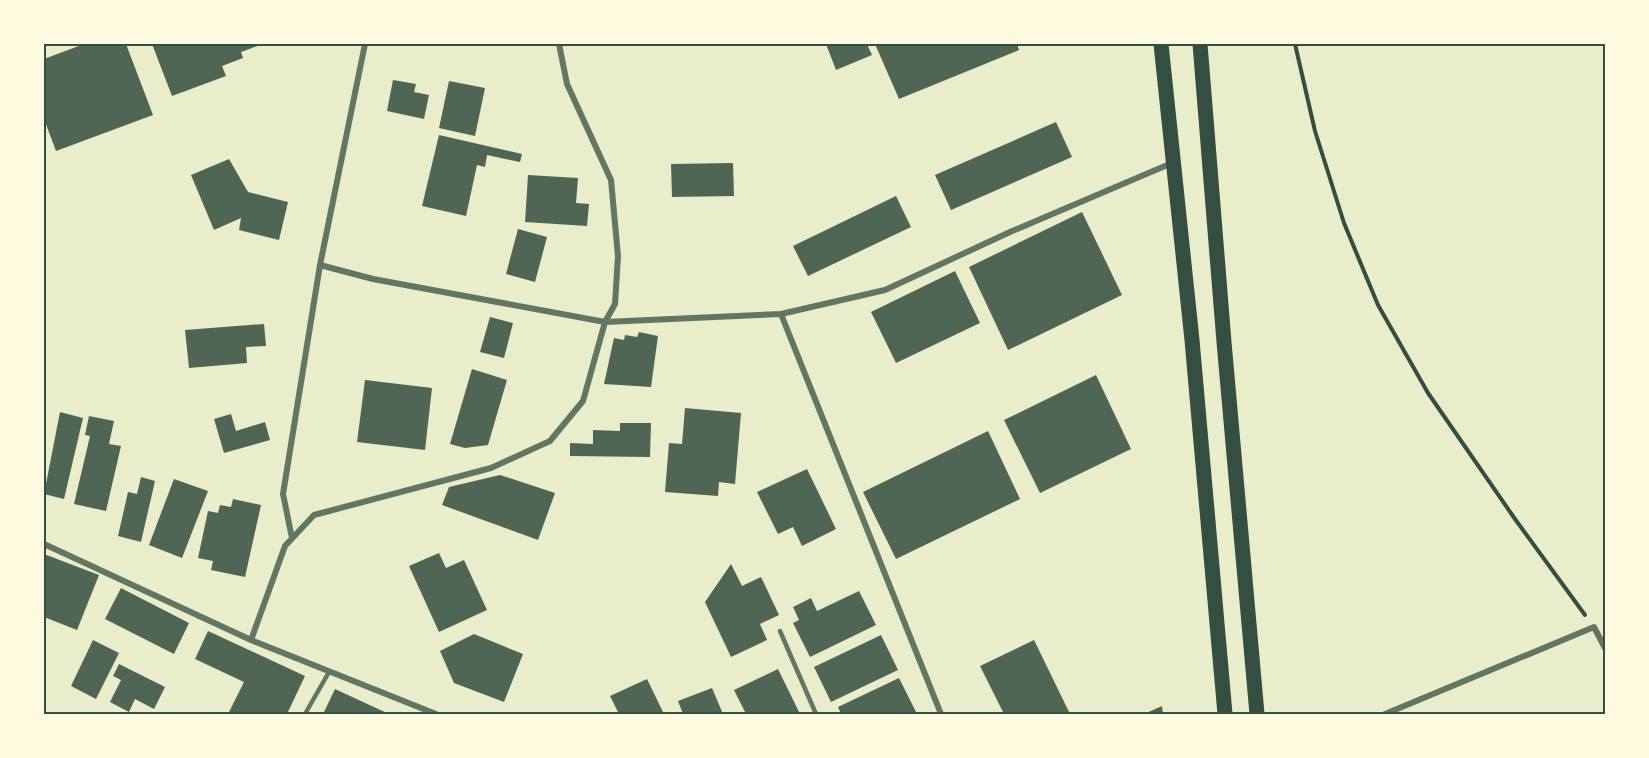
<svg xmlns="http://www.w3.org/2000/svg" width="1649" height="758" font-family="'Open Sans',sans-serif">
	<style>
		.building { fill: #4f6655 }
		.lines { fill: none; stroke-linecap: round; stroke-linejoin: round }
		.path { stroke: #344e41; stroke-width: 4 }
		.service { stroke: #617663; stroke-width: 4.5 }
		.minor { stroke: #617663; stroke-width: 6 }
		.primary { stroke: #344e41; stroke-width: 15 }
		.neatline { fill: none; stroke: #344e41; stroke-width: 2 }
	</style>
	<rect width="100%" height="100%" fill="#e9edc9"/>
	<!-- building -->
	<path class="building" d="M84 44H126L153 115 56 151 44 119V59Z
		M152 44H263L241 52 243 58 222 66 226 76 172 96Z
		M826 44H867L872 55 836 70Z
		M875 44H1017L1019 50 899 99Z
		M393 80 416 84 414 92 429 95 424 119 387 111Z
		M449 81 485 88 475 136 439 128Z
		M1056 122 1072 157 951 210 935 175Z
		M439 135 522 154 520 162 487 155 485 167 477 165 466 216 422 206Z
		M229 159 248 192 288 202 279 240 239 230 241 218 214 230 191 175Z
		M733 163 734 196 672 197 671 164Z
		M528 175 578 178 576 203 589 204 587 226 525 222Z
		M896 196 911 227 808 276 793 246Z
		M1082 212 1122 295 1008 350 969 267Z
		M518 229 547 237 535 282 506 274Z
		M955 271 980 323 896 363 871 312Z
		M490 317 513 323 504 358 480 352Z
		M264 324 266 346 246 347 247 363 189 368 185 330Z
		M639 332 658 336 651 387 604 384 614 338 624 340 625 335 637 337Z
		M472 369 507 380 488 445 465 448 450 444Z
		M1096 375 1131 449 1040 493 1004 420Z
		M365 380 432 388 425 450 357 442Z
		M685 408 741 413 735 484 719 482 718 496 665 492 669 443 682 444Z
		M60 412 83 418 64 499 44 494Z
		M231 414 236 431 265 422 270 440 224 453 214 419Z
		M89 416 114 421 109 444 121 446 106 511 74 504 90 436 85 435Z
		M620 423H651L650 457 570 456V443L593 444V430L620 431Z
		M988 431 1020 499 896 559 863 492Z
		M807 469 836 529 802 546 793 527 778 534 757 492Z
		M500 475 555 493 538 540 442 505 449 487Z
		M141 477 155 481 141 542 118 536 128 492 137 494Z
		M174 479 208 491 182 558 149 545Z
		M233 499 261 505 245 577 211 570 213 561 198 558 208 511 218 513 220 505 231 507Z
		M439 553 446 568 464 560 487 610 439 632 409 566Z
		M44 554 99 575 77 630 44 617Z
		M731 564 742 586 761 577 779 615 760 624 767 640 731 657 705 602Z
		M121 588 189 623 174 654 105 619Z
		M859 591 876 625 810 657 793 623 799 620 793 607 811 598 817 611Z
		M208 631 305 676 287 714H228L244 682 195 659Z
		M474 634 523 654 504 702 454 683 440 651Z
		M881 635 898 670 831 702 814 667Z
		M93 640 119 653 96 699 71 686Z
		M1034 640 1070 714H1004L980 666Z
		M119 664 165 687 154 709 135 699 129 712 110 702 121 680 113 676Z
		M778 669 800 714H746L734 690Z
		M899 678 917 714H841L838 707Z
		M647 679 664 714H619L610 696Z
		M712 688 723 714H683L678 701Z
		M335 689 389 714H330L324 712Z
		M1162 706 1163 714H1144Z"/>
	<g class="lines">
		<!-- path -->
		<path class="path" d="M1295 44 1315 131 1344 223 1378 305 1428 393 1515 519 1585 615"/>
		<!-- service -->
		<path class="service" d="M780 631 816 714
			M305 714 329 672"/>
		<!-- minor -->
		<path class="minor" d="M320 265 365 44
			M781 314 941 714
			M292 538 283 494 320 265 373 279 605 322 781 314 885 290 1010 232 1172 163
			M44 544 251 640 436 714
			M251 640 285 546 314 515 491 468 550 441 583 401 605 322 615 304 618 256 611 180 567 84 559 44
			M1385 714 1594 627 1606 650"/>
		<!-- primary -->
		<path class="primary" d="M1161 44 1192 340 1225 714
			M1200 44 1224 342 1257 714"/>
	</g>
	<!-- border -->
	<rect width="1649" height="758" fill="none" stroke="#fefae0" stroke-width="90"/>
	<rect x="45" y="45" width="1559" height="668" class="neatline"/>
</svg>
